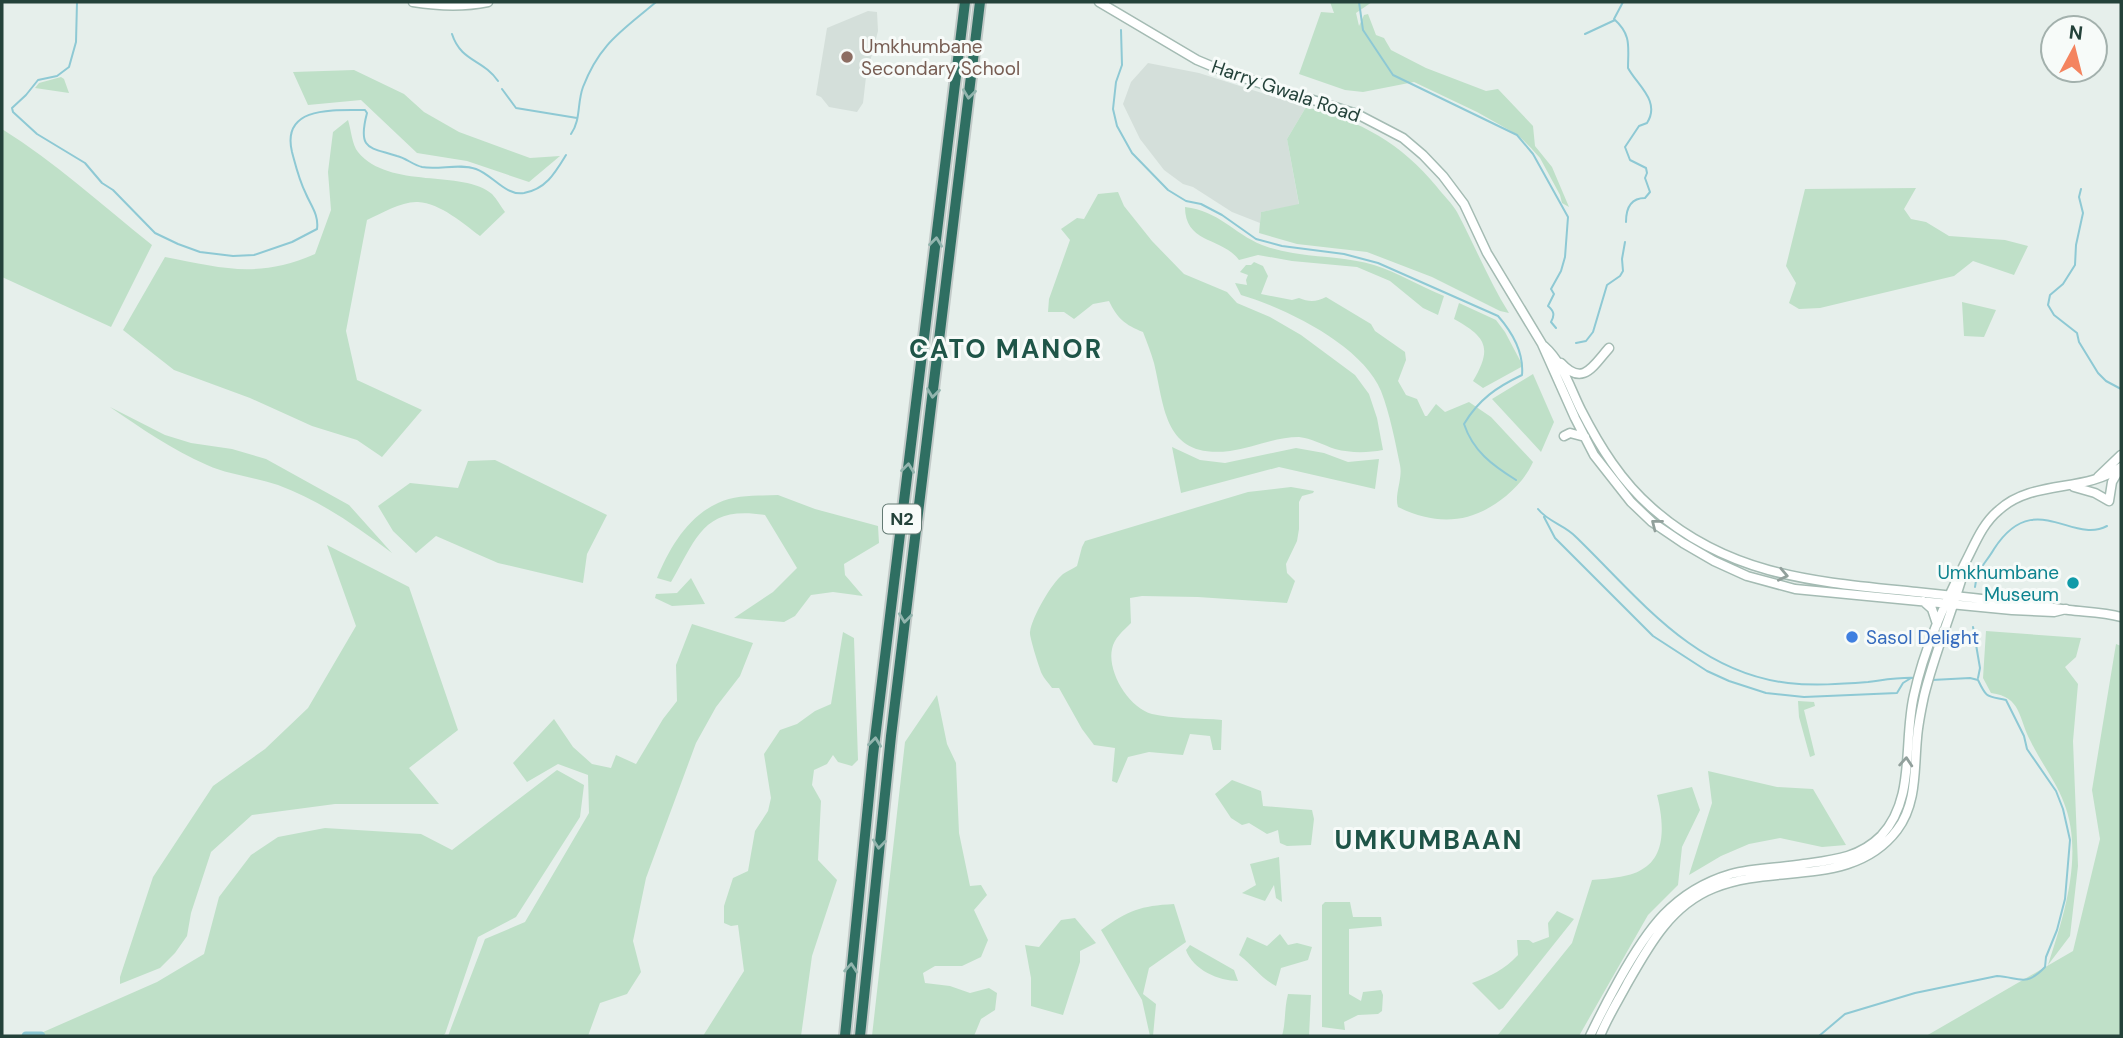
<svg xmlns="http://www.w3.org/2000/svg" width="2123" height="1038" font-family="'DM Sans',sans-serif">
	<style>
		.built { fill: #d4dfda }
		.green { fill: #bfe0c8 }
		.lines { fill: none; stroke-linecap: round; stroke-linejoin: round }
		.stream { stroke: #8ec9d4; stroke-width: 2 }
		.river { stroke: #8ec9d4; stroke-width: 9 }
		.secondary-casing { stroke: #a4bbb3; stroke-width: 11 }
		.highway-casing { stroke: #c2cac8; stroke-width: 14 }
		.secondary { stroke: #fff; stroke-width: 8 }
		.highway { stroke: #2f6f62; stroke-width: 10 }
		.oneway { stroke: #93b5ae }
		.oneway2 { stroke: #92a09c }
		.education-dot { fill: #8d6e63; stroke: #f7fbf9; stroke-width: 2.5 }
		.culture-dot { fill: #0f9aa8; stroke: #f7fbf9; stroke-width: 2.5 }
		.shop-dot { fill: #3f7fe0; stroke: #f7fbf9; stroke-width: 2.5 }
		.labels { text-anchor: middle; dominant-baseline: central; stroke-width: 6; stroke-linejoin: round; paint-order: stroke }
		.shield { fill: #f7fbf9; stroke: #637a73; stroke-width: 2 }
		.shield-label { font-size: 18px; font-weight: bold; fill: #24423a }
		.education-label { font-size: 19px; fill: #785e54; stroke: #f7fbf9; text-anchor: start }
		.street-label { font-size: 19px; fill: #24423a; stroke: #f7fbf9 }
		.culture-label { font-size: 19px; fill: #0d838f; stroke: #f7fbf9; text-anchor: end }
		.shop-label { font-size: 19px; fill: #366cbe; stroke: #f7fbf9; text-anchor: start }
		.district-label { font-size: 26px; font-weight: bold; letter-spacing: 2px; fill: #1f5548; stroke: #f7fbf9 }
	</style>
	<rect width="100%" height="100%" fill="#e6efeb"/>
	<!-- built -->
	<path class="built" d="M868 11 877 12 878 31 866 77 863 103 857 112 829 107 821 97 816 95 827 28Z
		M1148 63 1199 73 1306 107 1287 139 1299 205 1261 212 1260 223 1232 212 1193 187 1183 184 1164 170 1140 139 1123 104 1131 82Z"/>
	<!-- green -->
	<path class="green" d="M1330 2H1372L1356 13 1359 26 1364 15 1368 14 1376 35 1384 38 1391 50 1426 68 1486 91 1498 89 1533 126 1535 146 1552 167 1569 207 1562 203 1560 195 1540 158 1531 148 1518 135 1477 112 1414 82 1363 92 1345 90 1299 74 1321 12 1334 13Z
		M354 70 404 94 424 112 459 132 530 158 560 156 529 182 467 161 417 153 361 100 308 105 293 72Z
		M61 77 64 79 69 93 35 88 39 83Z
		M1306 107C1361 121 1401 143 1437 187 1443 195 1452 203 1457 212 1475 246 1489 281 1509 313L1500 311 1432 277 1367 252 1297 244 1259 233 1261 212 1299 204 1287 139Z
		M348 120C351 129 352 145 358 152 389 190 463 169 492 194 497 199 501 207 505 212L480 236C464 224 440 203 418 202 402 201 382 213 367 220L346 331 357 380 422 410 382 457 357 440 312 426 250 398 174 370 123 330 165 257C222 268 258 279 315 254L331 210 328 172 333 132Z
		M2 129C56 163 102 205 152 245L111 327 2 277Z
		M1916 188 1904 209 1911 219 1926 222 1949 236 2005 240 2028 246 2014 275 1973 261 1954 276 1820 308 1799 309 1789 303 1796 283 1786 266 1805 189Z
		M1118 192 1124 206 1152 241 1184 274 1227 292 1237 303 1270 317 1301 335 1355 375 1369 394 1377 418 1383 450C1367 453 1350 453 1335 449 1323 445 1311 438 1299 437 1275 437 1253 448 1230 451 1164 459 1165 409 1154 363 1151 353 1147 342 1143 332 1125 325 1117 318 1109 301L1093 304 1074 319 1064 312H1048L1049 299 1070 240 1061 229 1077 218 1084 219 1098 194Z
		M1185 207C1219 211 1233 233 1262 245 1298 259 1337 254 1374 265 1397 272 1421 287 1444 296L1438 315 1423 308 1390 281 1357 267 1292 261 1258 255 1239 260C1222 237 1185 244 1185 207Z
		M1254 262 1263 266 1268 276 1261 294 1292 300 1299 298C1309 302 1316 302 1326 297L1371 324 1375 331 1405 352 1406 360 1398 381 1406 395 1417 399 1425 416H1427L1436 404 1445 412 1469 402 1491 417 1533 462C1526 477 1518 485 1506 496 1472 524 1437 526 1398 507 1394 495 1403 479 1400 465 1395 441 1390 414 1381 391 1363 346 1286 308 1241 295L1235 283 1247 285 1246 280 1248 275 1240 272 1246 265H1251Z
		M1962 302 1996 310 1984 337 1964 336Z
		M1459 303 1496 320 1505 332 1523 366 1483 388 1473 381C1493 347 1486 337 1454 319Z
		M1533 374 1554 422 1541 452 1492 399Z
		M110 407 165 435 191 443 232 449 266 459 349 505 392 553C356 526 321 501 278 485 255 477 229 475 207 465 172 450 141 428 110 407Z
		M1172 447 1200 460 1225 463 1296 448 1324 453 1348 462 1379 459 1375 489 1279 467 1181 493Z
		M495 460 607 515 587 554 583 583 498 563 436 536 416 553 393 531 378 506 410 483 458 488 468 461Z
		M1291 487 1314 491 1313 493 1302 496 1299 502V529L1297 541 1286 564 1287 573 1295 581 1287 603 1198 597 1142 596 1130 598 1131 623C1123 631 1114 638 1112 649 1107 672 1129 708 1152 714 1172 719 1201 718 1222 720L1221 750H1213L1210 736 1190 734 1183 755 1149 752 1128 757 1117 783 1112 781 1115 748 1094 745 1082 729 1059 688H1052C1049 683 1044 679 1042 674 1040 670 1029 636 1030 632 1032 617 1051 584 1063 574 1067 571 1073 569 1077 566L1082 547 1085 541 1248 492Z
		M778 495 815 509 878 526 879 543 844 564 845 575 863 596 833 592 811 595 795 616 784 622 734 618 773 592 797 568 765 515C703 505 697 538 671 582L657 578C669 549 687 517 718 503 736 494 759 496 778 495Z
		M327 545 409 587 458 730 409 768 439 804H335L252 815 211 852 191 913 187 936 175 953 160 968 120 984V977L153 877 213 786 265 749 308 708 356 626Z
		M691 578 705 604 672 606 655 598 656 594 677 593Z
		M692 624 753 643 740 676 716 707 696 743 646 878 633 941 641 972 627 994 600 1003 588 1036H448L485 939 525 922 589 813 588 775 558 764 527 782 513 763 554 719 573 747 592 764 611 768 616 755 636 764 663 719 677 701 676 665Z
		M1986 631 2081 638 2076 657 2065 667 2078 684 2073 741 2078 866 2070 936 2048 965C2064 916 2084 854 2064 803 2056 781 2041 763 2031 742 2018 718 2022 697 1991 693L1983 678Z
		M843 632 854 638 858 760 852 766 838 762 833 755 827 764 814 770 812 785 821 801 818 860 837 880 812 956 801 1036H703L744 971 738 925 731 926 724 923V906L733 878 748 871 755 831 768 811 771 798 764 754 780 730 797 724 815 711 831 704Z
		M2116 644 2121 646V1036H1926L2073 951 2100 839 2092 790Z
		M937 695 947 744 956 763 959 833 970 886 981 885 987 895 974 910 988 940 981 957 962 966H935L923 973 925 983 950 986 970 993 989 988 997 993 995 1010 981 1019 974 1036H872L905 742Z
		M1798 701 1814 702 1815 706 1804 710 1815 755 1810 757 1799 717Z
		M557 770 584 785 580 817 516 917 478 937 445 1034 442 1036H49L41 1033 157 982 204 954 219 897 251 855 278 837 325 828 421 834 452 850Z
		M1708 771 1777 787 1813 789 1846 845 1822 847 1780 838 1749 844 1721 856 1689 875 1712 803Z
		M1232 780 1261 791 1263 806 1312 810 1314 819 1311 845 1287 846 1280 843 1278 830 1267 834 1249 823 1242 825 1231 818 1215 794Z
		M1692 787 1700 810 1682 847 1678 885 1648 915 1579 1036H1497L1572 943 1592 880C1605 879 1630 877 1641 870 1668 856 1663 819 1657 795Z
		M1279 857 1282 902 1276 898 1274 885 1265 901 1242 893 1256 885 1250 864Z
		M1325 902H1350L1353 917H1381L1382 926 1349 929V994L1361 1001 1363 992 1381 990 1383 995 1382 1011 1378 1014 1358 1015 1344 1022 1345 1030 1322 1027V905Z
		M1174 904 1186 942 1149 968 1143 994 1156 1004 1153 1036H1150L1142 1000 1101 930C1129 910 1140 906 1174 904Z
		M1557 911 1574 919 1503 1008 1499 1010 1472 983C1491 976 1504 970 1518 955L1517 940H1529L1533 943 1549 937 1548 923Z
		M1075 918 1096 943 1080 951V962L1063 1015 1031 1006V978L1025 945 1039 947 1061 920Z
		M1280 934 1288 945 1297 943 1312 947 1308 960 1281 968 1276 986C1259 977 1255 967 1239 955L1247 937 1267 946Z
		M1190 945 1234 970 1238 981C1219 981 1193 970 1186 950Z
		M1288 994 1311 995 1309 1036H1282C1286 1022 1284 1009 1288 994Z"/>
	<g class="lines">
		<!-- stream -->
		<path class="stream" d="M77 2 76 42 69 67 57 76 38 80 26 95 12 108 13 112 37 134 85 163 102 183 113 190 155 233 178 244 200 252 233 256 254 255 292 242 317 229C319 215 311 206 306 194 299 180 296 167 292 152 281 106 333 110 365 110L367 113C357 151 370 147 397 156 406 158 413 165 422 167 439 170 460 163 476 169 493 175 505 196 524 193 546 189 555 173 566 155
			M1359 2 1363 30 1393 75 1517 135 1533 154 1568 217 1565 257 1561 271 1551 289 1554 294 1548 306C1554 311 1555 315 1551 322L1556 328
			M1623 2 1614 19C1632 35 1628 47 1628 68 1637 85 1661 101 1647 123L1639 126 1625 147 1630 160 1646 168 1647 173 1645 178 1650 192 1645 198C1630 198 1626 209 1626 222
			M1121 30 1122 65 1116 82 1113 109 1117 126 1132 153 1168 190 1186 201 1201 204 1222 215 1256 239 1282 246 1344 254 1378 263 1498 316C1512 332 1524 353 1522 375 1497 387 1479 399 1464 424 1473 451 1492 465 1516 480
			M452 34C461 62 483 59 498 81
			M1585 34 1615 20
			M502 89 516 108 577 118
			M571 134C581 120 577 103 583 87 600 43 622 31 656 2
			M2081 189 2079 197 2083 213 2076 245 2075 265 2063 284 2050 295 2048 305 2054 315 2077 333 2079 342 2098 373 2106 381 2121 389
			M1576 343 1586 341 1593 332 1607 285 1620 276 1623 271 1622 259 1625 242
			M1538 509C1548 522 1565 525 1576 537 1639 598 1694 672 1788 683 1814 686 1841 684 1868 682 1884 680 1900 677 1916 678
			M1544 517 1555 538 1653 636 1707 671 1729 681 1766 693 1804 697 1897 693 1903 683 1911 678
			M1975 587C1976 570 1986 563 1994 549 2034 487 2072 545 2107 526
			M1973 627 1980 668 1978 678
			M1819 1036 1845 1014 1915 993 1997 976C2019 977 2025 988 2045 967L2046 957 2057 930 2065 899 2070 840 2063 809 2056 791 2027 749 2024 736 2006 700C1987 696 1987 699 1978 680L1970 678 1932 680"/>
		<!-- river -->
		<path class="river" d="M26 1036H41"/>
		<!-- secondary casing -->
		<g class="secondary-casing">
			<path id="secondary" d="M413 2C438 6 464 7 488 2
				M1099 2 1197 60 1228 73 1357 114 1403 138 1423 155 1443 176 1464 204 1487 253 1542 344 1575 418 1594 455 1631 502 1652 522 1683 543 1714 561 1747 576 1795 589 2012 610 2054 612 2066 609
				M1544 346C1563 363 1570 388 1581 410 1600 447 1621 481 1652 508 1730 577 1818 582 1916 592 1967 597 2018 603 2069 610 2086 612 2104 612 2121 617
				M1561 363C1583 387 1593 366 1609 348
				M1564 436 1570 433 1585 437
				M2098 477 2121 455
				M2074 487 2095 493 2109 501 2112 482 2119 470
				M1923 601 1932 609 1937 624
				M1590 1036C1599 1017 1609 998 1619 980 1647 930 1673 891 1731 874 1754 868 1780 868 1804 864 1833 860 1859 858 1881 836 1916 799 1903 742 1914 695 1924 649 1944 605 1965 563 1975 544 1982 524 1999 510 2033 479 2085 493 2121 467
				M1600 1036C1607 1018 1618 1001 1627 984 1649 945 1671 905 1714 888 1775 863 1853 888 1897 830 1917 804 1914 769 1917 738 1918 724 1921 710 1924 696 1934 655 1951 615 1963 574"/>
		</g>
		<!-- highway casing -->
		<g class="highway-casing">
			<path id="highway" d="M845 1036 873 755 965 2
				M860 1036 891 736 980 2"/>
		</g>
		<!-- secondary -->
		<use href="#secondary" class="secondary"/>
		<!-- highway -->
		<use href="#highway" class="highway"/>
	</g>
	<!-- one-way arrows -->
	<defs><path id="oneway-chevron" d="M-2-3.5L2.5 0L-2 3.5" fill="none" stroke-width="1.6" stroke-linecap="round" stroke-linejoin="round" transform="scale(1.75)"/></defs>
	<g class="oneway">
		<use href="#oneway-chevron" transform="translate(969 94) rotate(97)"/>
		<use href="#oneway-chevron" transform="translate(936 242) rotate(-83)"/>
		<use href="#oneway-chevron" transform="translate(933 393) rotate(97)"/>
		<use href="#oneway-chevron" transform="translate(908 468) rotate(-83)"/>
		<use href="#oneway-chevron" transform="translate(905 618) rotate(97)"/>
		<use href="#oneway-chevron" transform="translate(875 742) rotate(-83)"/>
		<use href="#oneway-chevron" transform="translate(879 844) rotate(96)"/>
		<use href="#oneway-chevron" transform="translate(851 968) rotate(-85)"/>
	</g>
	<g class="oneway2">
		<use href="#oneway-chevron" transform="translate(1656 524) rotate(-142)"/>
		<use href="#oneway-chevron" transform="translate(1783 575) rotate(12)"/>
		<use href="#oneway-chevron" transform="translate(1906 762) rotate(-86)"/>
	</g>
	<!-- markers -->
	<circle class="education-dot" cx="847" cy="57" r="7"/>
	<circle class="culture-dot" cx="2073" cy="583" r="7"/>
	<circle class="shop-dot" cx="1852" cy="637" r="7"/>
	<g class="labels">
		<!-- shield labels -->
		<rect class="shield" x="883" y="504.5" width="38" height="29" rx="5"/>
		<g class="shield-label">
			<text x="902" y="519">N2</text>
		</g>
		<!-- education labels -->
		<g class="education-label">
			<text x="861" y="46">Umkhumbane<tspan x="861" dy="22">Secondary School</tspan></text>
		</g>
		<!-- street labels -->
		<g class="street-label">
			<text transform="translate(1286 91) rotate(19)">Harry Gwala Road</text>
		</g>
		<!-- culture labels -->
		<g class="culture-label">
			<text x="2059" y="572">Umkhumbane<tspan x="2059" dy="22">Museum</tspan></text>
		</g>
		<!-- shop labels -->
		<g class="shop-label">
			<text x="1866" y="637">Sasol Delight</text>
		</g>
		<!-- district labels -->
		<g class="district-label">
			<text x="1006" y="349">CATO MANOR</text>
			<text x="1429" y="840">UMKUMBAAN</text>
		</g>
	</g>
	<!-- border -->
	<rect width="2123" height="1038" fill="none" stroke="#24423a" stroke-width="7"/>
	<!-- north arrow -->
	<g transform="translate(2074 49) rotate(7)"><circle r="33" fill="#f7fbf9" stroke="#a3b1ad" stroke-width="2"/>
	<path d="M0-5L12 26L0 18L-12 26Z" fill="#f4845f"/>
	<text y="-10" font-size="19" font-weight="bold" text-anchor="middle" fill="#24423a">N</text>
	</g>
</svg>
